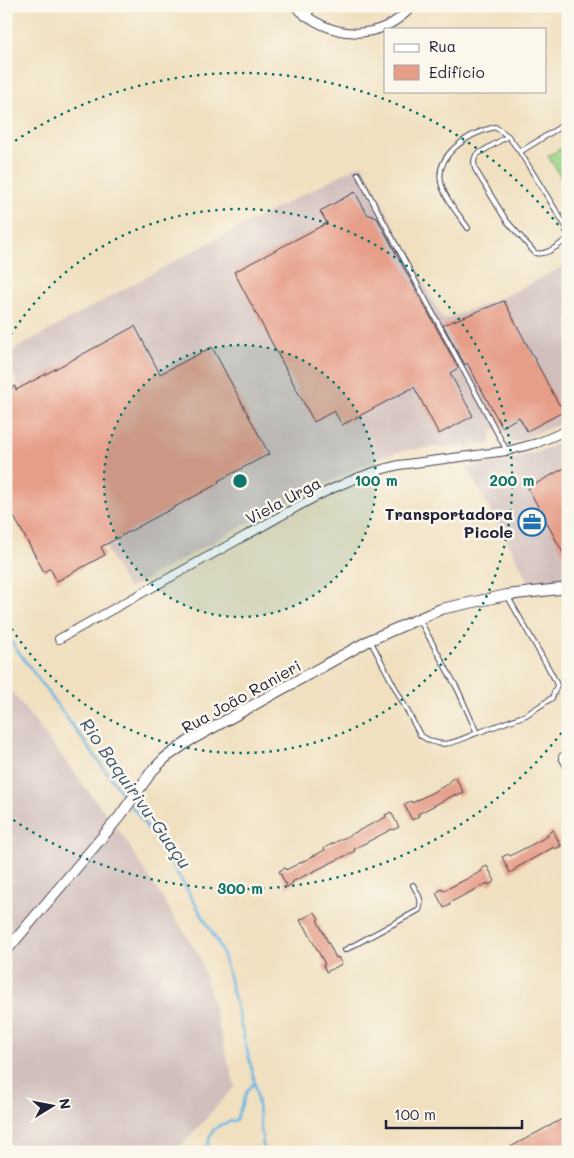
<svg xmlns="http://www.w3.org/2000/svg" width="574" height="1158" font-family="Mali,sans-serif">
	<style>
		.industrial { fill: #d1bfbd }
		.green { fill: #9dd68a; stroke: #607c62 }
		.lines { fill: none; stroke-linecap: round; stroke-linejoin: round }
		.stream { stroke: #6db7e5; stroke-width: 2.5 }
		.building { fill: #e69e89 }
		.service-casing { stroke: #413e4f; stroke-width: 6 }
		.minor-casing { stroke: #413e4f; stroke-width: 10 }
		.tertiary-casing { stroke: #413e4f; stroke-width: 12 }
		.service { stroke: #fff; stroke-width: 4 }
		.minor { stroke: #fff; stroke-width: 8 }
		.tertiary { stroke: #fff; stroke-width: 10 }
		.ring { fill: none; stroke: #0f766e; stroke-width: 2.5; stroke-dasharray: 2.5 5 }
		.labels { text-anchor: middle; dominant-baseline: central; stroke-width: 5; stroke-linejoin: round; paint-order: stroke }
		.street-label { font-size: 16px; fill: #22223b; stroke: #fbf7ec }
		.poi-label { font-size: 16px; font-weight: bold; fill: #22223b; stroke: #fbf7ec; text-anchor: end }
		.water-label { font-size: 18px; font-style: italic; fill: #3c5676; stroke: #fbf7ec }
		.centre { fill: #0f766e; stroke: #fbf7ec; stroke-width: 2.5 }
		.ring-label { font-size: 15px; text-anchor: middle; font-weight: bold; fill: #0f766e; stroke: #fbf7ec; stroke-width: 5; stroke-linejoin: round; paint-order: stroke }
	</style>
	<rect width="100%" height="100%" fill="#fbf7ec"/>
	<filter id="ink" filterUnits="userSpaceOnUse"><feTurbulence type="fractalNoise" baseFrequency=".02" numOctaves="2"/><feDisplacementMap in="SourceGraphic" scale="10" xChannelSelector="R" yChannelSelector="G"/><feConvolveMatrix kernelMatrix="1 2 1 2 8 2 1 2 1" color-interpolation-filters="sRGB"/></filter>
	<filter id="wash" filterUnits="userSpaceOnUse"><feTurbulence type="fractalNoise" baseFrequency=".0096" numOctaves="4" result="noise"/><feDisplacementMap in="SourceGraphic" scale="20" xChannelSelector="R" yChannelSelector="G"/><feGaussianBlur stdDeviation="1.12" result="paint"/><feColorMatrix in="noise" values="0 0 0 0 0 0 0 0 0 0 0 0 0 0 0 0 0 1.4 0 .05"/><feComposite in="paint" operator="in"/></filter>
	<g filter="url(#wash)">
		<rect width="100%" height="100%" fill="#f0e0c0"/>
		<!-- industrial -->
		<path class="industrial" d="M362 164 443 320 504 297 568 264V421L511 443 501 427 491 432V441L487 445 477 444 468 447 462 444 459 447H437L407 450 386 455 357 468 246 524 128 589 6 362V354L182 257Z
			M568 440V578L529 582 467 467 510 460 538 452Z
			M6 684 122 835 200 957 235 1086 176 1152H6Z"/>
		<!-- green -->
		<path class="green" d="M568 144V189L548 156Z"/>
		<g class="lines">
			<!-- stream -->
			<path class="stream" d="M6 635 127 800
				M130 804 163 849 220 946 228 972 255 1083 264 1152
				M182 1152 188 1148 199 1152
				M201 1152 208 1145C210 1127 220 1124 236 1120L247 1091 254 1083"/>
		</g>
		<g id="blocks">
			<!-- building -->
			<path class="building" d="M355 192 367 214 377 218 458 368 450 373 473 416 439 434 414 387 342 425 334 411 314 422 234 272 327 223 320 211Z
				M504 301 559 405 561 404 565 411 527 431 519 417 502 427 467 363 465 365 443 325Z
				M135 326 160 374 212 347 269 454 218 481 219 483 101 547 105 555 57 581 50 568 44 572 6 502V391L15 386 16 390Z
				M568 466V562L528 488Z
				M455 777 464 793 457 796 456 794 418 814 419 816 412 820 404 804 411 801 412 803 450 783 449 781Z
				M391 812 399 827 393 830 392 829 354 849 355 851 292 882 293 883 287 887 279 871 285 868 286 870 325 850 324 848 386 817 385 815Z
				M553 830 561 846 555 849 554 847 516 868V869L510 873 502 857 508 854 510 856 548 836 547 834Z
				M487 866 495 881 489 885 488 883 449 903 450 905 444 908 436 893 442 889 443 891 482 871 481 869Z
				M315 912 319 919 317 920 336 958 338 957 342 964 326 972 323 965 325 964 313 942 305 926H303L300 920Z
				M566 1117 568 1121V1144L553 1152H501Z"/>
		</g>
	</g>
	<g filter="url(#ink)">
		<use href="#blocks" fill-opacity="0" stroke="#413e4f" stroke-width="1"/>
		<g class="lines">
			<!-- service casing -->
			<g class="service-casing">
				<path id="service" d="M508 136 476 155 474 161 475 169 506 220 535 253C547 256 558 245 568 239
					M520 152 568 230
					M358 174 507 451
					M468 228C460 216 448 203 443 189 430 156 469 133 495 127L508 136 520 152 568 122
					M419 619 458 690 477 733 526 715 552 698 557 685 553 676 508 597
					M370 640 420 735C443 751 454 742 477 733
					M345 950 419 910C423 900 418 894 413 885"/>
			</g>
			<!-- minor casing -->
			<g class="minor-casing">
				<path id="minor" d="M294 6C331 39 377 44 413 6
					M305 16 313 6
					M59 639C121 605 183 570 245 536 294 509 344 477 399 465L507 451 537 443 568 430
					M563 757 568 766"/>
			</g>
			<!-- tertiary casing -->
			<g class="tertiary-casing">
				<path id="tertiary" d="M6 951 120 816 152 771 165 758 189 741 370 640 441 609 507 595 568 588"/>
			</g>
			<!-- service -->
			<use href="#service" class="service"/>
			<!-- minor -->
			<use href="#minor" class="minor"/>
			<!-- tertiary -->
			<use href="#tertiary" class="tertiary"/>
		</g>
	</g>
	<!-- distance rings -->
	<circle cx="240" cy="481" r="136" fill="#0f766e" fill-opacity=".12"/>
	<g class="ring">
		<circle cx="240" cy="481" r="136"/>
		<path d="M7 341A272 272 0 1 1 7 621"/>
		<path d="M566 727A408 408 0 0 1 9 817M9 145A408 408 0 0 1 566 235"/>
	</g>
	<!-- icons -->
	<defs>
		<g id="office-ring" transform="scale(1.4375)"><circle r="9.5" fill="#fbf7ec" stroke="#1f6fb2" stroke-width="1.5"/><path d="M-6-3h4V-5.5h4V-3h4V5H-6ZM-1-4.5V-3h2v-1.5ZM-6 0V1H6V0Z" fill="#1f6fb2"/></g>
	</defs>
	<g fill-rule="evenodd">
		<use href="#office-ring" x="532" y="522"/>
	</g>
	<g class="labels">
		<!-- street labels -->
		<g class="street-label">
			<text transform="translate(283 500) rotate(-28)">Viela Urga</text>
			<text transform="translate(241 696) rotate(-29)">Rua João Ranieri</text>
		</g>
		<!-- poi labels -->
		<g class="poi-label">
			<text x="513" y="513">Transportadora<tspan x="513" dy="18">Picole</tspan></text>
		</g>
		<!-- water labels -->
		<g class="water-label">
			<text transform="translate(136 793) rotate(55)">Rio Baquirivu-Guaçu</text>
		</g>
	</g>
	<circle cx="240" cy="481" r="8" class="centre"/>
	<g class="ring-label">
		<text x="376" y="486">100 m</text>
		<text x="512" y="486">200 m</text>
		<text x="240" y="894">300 m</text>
	</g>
	<!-- margin -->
	<rect width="574" height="1158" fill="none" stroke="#fbf7ec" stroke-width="25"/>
	<!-- legend -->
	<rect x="384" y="28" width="162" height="65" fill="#fbf7ec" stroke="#a4a2a5"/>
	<rect x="394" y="44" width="25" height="8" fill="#ffffff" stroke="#a4a2a5"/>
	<text x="429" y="52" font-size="15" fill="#22223b">Rua</text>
	<rect x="394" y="65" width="25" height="15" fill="#e69e89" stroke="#a4a2a5"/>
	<text x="429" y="78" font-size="15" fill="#22223b">Edifício</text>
	<!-- north arrow -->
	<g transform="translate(52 1106) rotate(80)" stroke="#fbf7ec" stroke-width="4" paint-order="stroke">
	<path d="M0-4L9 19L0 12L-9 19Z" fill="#22223b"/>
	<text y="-8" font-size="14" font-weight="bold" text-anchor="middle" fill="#22223b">N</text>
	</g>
	<!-- scale -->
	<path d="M386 1120v8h136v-8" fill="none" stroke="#22223b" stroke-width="2.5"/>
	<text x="394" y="1120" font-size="15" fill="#22223b" stroke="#fbf7ec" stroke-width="4" paint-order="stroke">100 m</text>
</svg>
